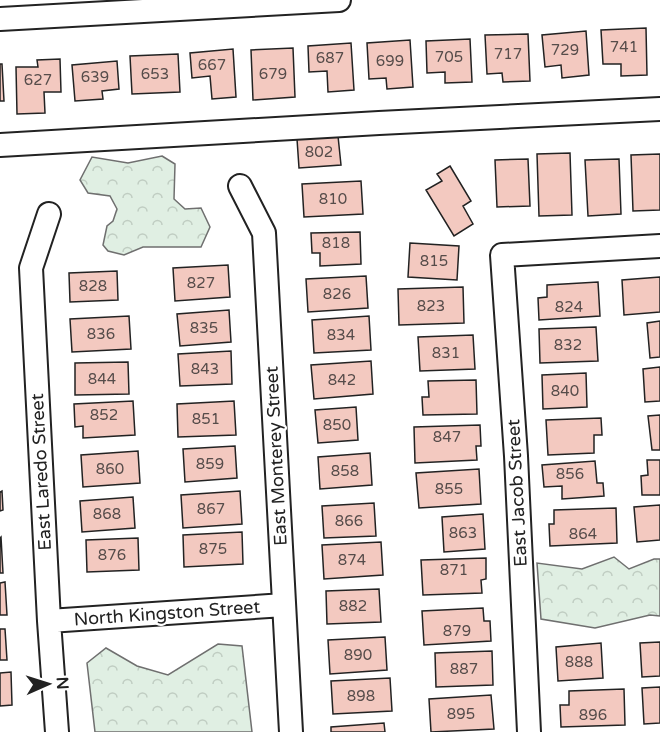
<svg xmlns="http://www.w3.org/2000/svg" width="660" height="732" font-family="'Varela Round',sans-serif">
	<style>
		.park { fill: url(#park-crowns); stroke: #6f6f6f; stroke-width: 1.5 }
		.building { fill: #f3c9c0; stroke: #222; stroke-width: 1.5 }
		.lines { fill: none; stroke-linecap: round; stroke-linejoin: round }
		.minor-casing { stroke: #222; stroke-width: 26 }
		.minor { stroke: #fff; stroke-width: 22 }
		.labels { text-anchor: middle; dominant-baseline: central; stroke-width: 4.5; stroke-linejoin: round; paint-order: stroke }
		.number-label { font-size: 15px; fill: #564c4a }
		.street-label { font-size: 18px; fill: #222; stroke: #fff }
	</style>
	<defs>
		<pattern id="park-crowns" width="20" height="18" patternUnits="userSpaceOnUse" patternTransform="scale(1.5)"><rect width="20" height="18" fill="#e0efe3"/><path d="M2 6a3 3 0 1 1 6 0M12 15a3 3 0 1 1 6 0" fill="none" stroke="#c0cdc2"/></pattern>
	</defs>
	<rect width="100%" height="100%" fill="#fff"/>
	<!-- park -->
	<path class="park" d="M162 156 175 164 174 199 185 209 201 208 210 227 201 247H143L124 255 108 251 103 245 107 226 113 221 117 209 110 196 88 193 80 180 92 157 128 163Z
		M614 557 629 569 654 559H660V616L650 615 595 628 541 619 537 563 582 569Z
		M218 644 242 646 252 732H95L87 663 106 648 137 666 168 675Z"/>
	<!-- building -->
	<path class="building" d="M646 28 647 75 621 76V64H603L601 30Z
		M586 31 589 75 562 78 561 65 545 67 542 35Z
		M528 34 530 81 503 82 502 73 487 74 485 35Z
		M470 39 472 82 445 83V72L427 73 426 41Z
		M410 40 413 87 387 89 386 78 369 79 367 43Z
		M351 43 354 90 328 92 327 71 309 72 308 46Z
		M293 48 295 97 253 100 251 50Z
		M233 49 236 97 212 99 210 76 192 78 190 53Z
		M178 54 180 92 132 94 130 56Z
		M60 59 61 92H44L45 113 17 114 16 67H38L37 60Z
		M117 61 119 89 102 91 103 99 75 101 72 65Z
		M0 64H2L4 101H0Z
		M338 136 341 165 299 168 297 139Z
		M570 153 572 215 539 216 537 154Z
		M660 154V210L633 211 631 155Z
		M528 159 530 206 497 207 495 160Z
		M619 159 621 214 588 216 585 160Z
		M450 166 471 201 463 206 473 224 454 236 426 190 442 181 437 174Z
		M361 181 363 214 304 217 302 184Z
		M360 232 361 264 320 266V253H312L311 233Z
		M410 243 459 246 457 280 408 277Z
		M228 265 230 297 175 301 173 268Z
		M117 271 118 300 70 302 69 273Z
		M366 276 368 308 308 312 306 279Z
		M660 277V312L624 315 622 280Z
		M598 282 600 316 539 320 538 298 547 297V285Z
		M463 287 464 323 399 325 398 289Z
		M229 310 231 342 180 346 177 314Z
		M129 316 131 349 72 352 70 319Z
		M369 316 371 350 314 353 312 320Z
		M660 321V357L650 358 647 323Z
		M596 327 598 361 540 363 539 329Z
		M473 335 475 369 420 371 418 337Z
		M231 351 232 384 180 386 178 354Z
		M371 361 373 394 314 399 311 365Z
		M128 362 129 394 75 395V363Z
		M660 367V401L645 402 643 369Z
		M586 373 587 407 543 409 542 375Z
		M476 380 477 414 423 415 422 397H429L428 381Z
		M133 401 135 435 83 438V426L75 427 74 404Z
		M234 401 236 435 178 437 177 404Z
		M356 407 358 440 318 443 315 410Z
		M660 415V450H652L648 416Z
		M601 418 602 435H594V453L548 455 546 420Z
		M480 425 481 446H476L477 460 415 463 414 427Z
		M235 446 237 478 185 482 183 449Z
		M138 451 140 483 83 487 81 455Z
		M370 453 372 485 320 489 318 457Z
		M647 460H660V495H642L641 476 648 475Z
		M595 461 597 483H603L604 496 562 499V486L544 487 542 465Z
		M479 469 481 504 419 508 416 473Z
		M2 491 3 510 0 511V492Z
		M240 491 242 524 183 528 181 495Z
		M133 497 135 528 82 532 80 501Z
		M374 503 376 536 324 538 322 506Z
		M660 505V540L637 542 634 507Z
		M616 508 617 543 550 546 549 524H554V510Z
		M483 514 485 549 444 552 442 517Z
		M242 532 243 564 184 567 183 535Z
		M1 537 3 573H0V538Z
		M138 538 139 570 87 572 86 540Z
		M381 542 383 575 324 579 322 545Z
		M486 558V579L481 580 482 593 423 595 421 560Z
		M5 582 7 615H0V583Z
		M379 589 381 622 327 624 326 591Z
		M483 608 484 621H490L491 641 424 645 422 611Z
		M0 629H5L7 660H0Z
		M385 637 387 670 330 674 328 640Z
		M660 642V676L642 677 640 643Z
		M601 643 603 678 558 681 556 647Z
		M492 651 493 685 436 687 435 653Z
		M11 672 12 705 0 706V673Z
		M390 678 392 711 333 714 331 681Z
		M660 687V723L644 724 642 688Z
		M624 689 625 725 561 727 560 705H569V691Z
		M491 695 494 729 431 732 429 699Z
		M384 723 385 732H331V727Z"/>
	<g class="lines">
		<!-- minor casing -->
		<g class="minor-casing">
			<path id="minor" d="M0 19 339 0
				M0 145 379 123 660 109
				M240 186 264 233 291 732
				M49 214 31 268 49 621 57 732
				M49 621 284 605
				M529 732 516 456 502 255 660 246"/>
		</g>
		<!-- minor -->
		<use href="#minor" class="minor"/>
	</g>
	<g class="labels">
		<!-- number labels -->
		<g class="number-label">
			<text x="624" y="47">741</text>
			<text x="565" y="50">729</text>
			<text x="508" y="54">717</text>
			<text x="449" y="57">705</text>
			<text x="330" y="58">687</text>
			<text x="390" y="61">699</text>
			<text x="212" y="65">667</text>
			<text x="155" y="74">653</text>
			<text x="273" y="74">679</text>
			<text x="95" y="77">639</text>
			<text x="38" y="80">627</text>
			<text x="319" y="152">802</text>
			<text x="333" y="199">810</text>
			<text x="336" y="243">818</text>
			<text x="434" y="261">815</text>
			<text x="201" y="283">827</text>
			<text x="93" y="286">828</text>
			<text x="337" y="294">826</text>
			<text x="431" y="306">823</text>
			<text x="569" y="307">824</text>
			<text x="204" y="328">835</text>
			<text x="101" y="334">836</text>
			<text x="341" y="335">834</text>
			<text x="568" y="345">832</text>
			<text x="446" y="353">831</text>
			<text x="205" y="369">843</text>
			<text x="102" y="379">844</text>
			<text x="342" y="380">842</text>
			<text x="565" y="391">840</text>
			<text x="104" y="415">852</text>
			<text x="206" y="419">851</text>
			<text x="337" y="425">850</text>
			<text x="447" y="437">847</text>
			<text x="210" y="464">859</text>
			<text x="110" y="469">860</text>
			<text x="345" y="471">858</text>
			<text x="570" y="474">856</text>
			<text x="449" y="489">855</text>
			<text x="211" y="509">867</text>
			<text x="107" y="514">868</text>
			<text x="349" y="521">866</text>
			<text x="463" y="533">863</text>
			<text x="583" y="534">864</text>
			<text x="213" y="549">875</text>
			<text x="112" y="555">876</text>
			<text x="352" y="560">874</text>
			<text x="454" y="570">871</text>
			<text x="353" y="606">882</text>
			<text x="457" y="631">879</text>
			<text x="358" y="655">890</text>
			<text x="579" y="662">888</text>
			<text x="464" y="669">887</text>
			<text x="361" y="696">898</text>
			<text x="461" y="714">895</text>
			<text x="593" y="715">896</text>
		</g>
		<!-- street labels -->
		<g class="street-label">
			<text transform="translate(276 456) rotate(-93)">East Monterey Street</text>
			<text transform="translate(41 472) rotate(-93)">East Laredo Street</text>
			<text transform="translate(517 493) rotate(-93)">East Jacob Street</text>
			<text transform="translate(167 613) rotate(-4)">North Kingston Street</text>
		</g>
	</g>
	<!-- north arrow -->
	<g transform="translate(48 684) rotate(87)" stroke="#ffffff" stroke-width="4.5" paint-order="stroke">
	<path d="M0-4.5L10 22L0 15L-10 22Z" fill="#222222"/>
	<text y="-9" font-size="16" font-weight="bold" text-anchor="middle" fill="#222222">N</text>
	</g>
</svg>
